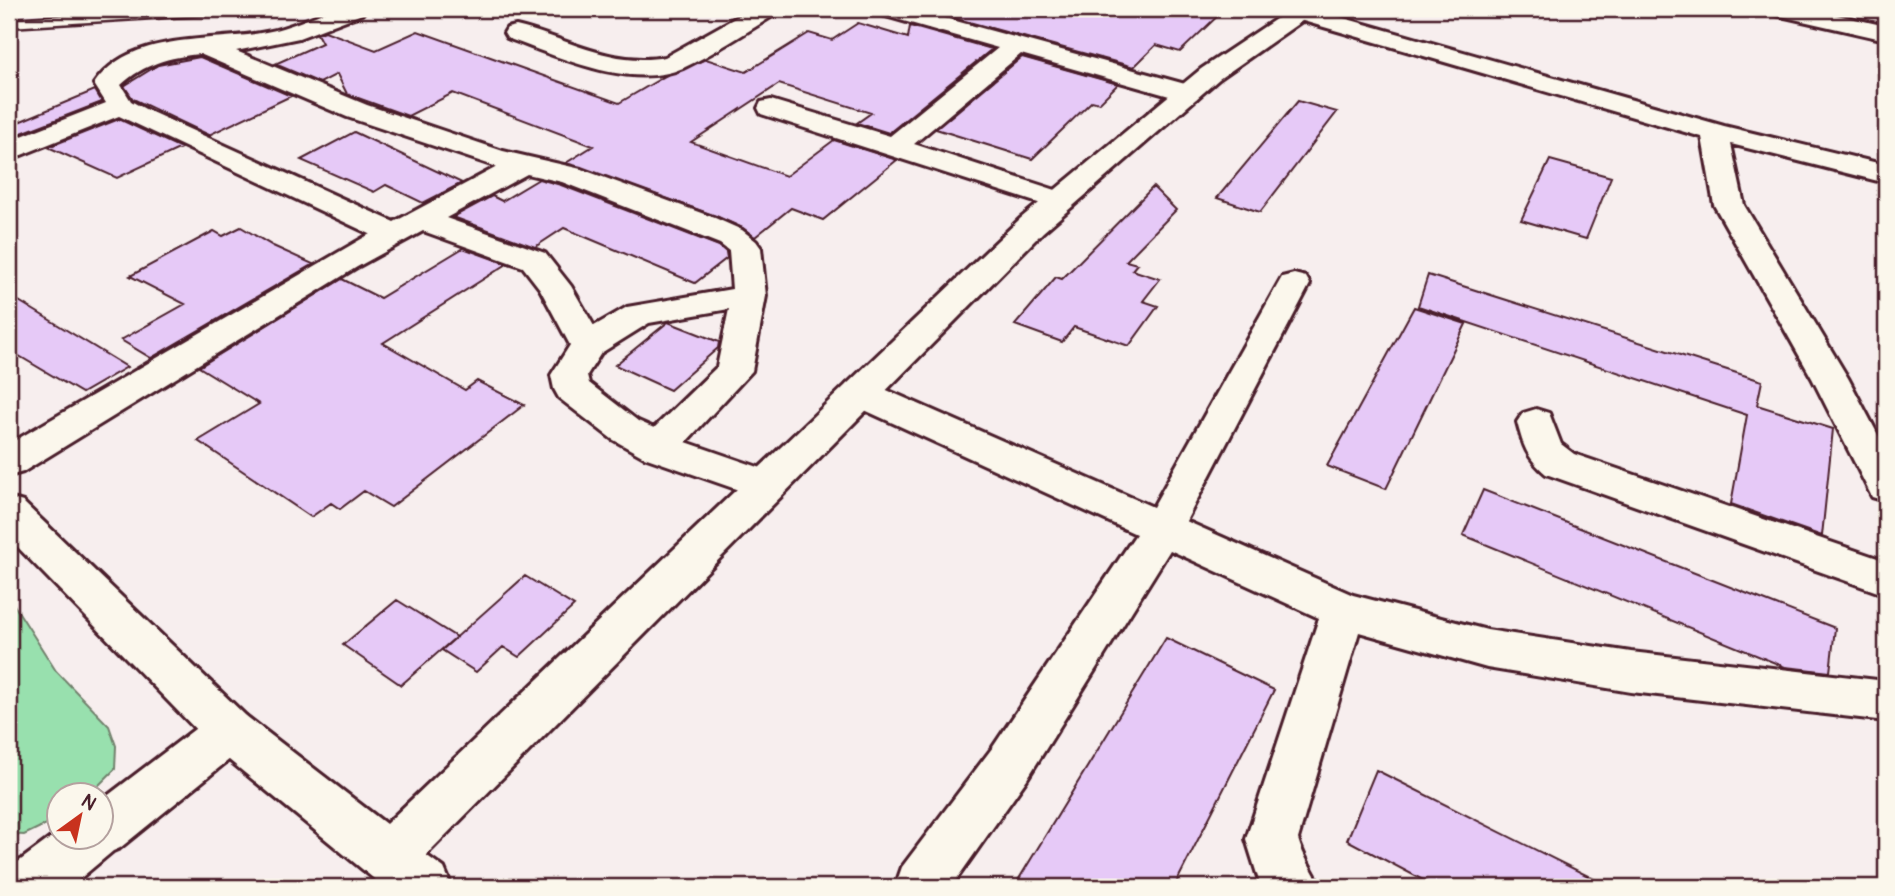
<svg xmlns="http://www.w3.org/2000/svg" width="1895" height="896" font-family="Pangolin,sans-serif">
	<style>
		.green { fill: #98e0ae; stroke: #71806c; stroke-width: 2 }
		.building { fill: #e6c9f7; stroke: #4a1f2b; stroke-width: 2 }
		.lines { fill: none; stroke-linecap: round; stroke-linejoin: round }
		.service-casing { stroke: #4a1f2b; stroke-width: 5 }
		.minor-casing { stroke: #4a1f2b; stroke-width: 6 }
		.tertiary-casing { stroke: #4a1f2b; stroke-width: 6 }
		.service { fill: #fbf7ec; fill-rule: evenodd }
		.minor { fill: #fbf7ec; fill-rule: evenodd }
		.tertiary { fill: #fbf7ec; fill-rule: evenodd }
	</style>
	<rect width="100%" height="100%" fill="#f7eeee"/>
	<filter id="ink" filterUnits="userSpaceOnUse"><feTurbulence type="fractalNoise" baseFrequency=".0143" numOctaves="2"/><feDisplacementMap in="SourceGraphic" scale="14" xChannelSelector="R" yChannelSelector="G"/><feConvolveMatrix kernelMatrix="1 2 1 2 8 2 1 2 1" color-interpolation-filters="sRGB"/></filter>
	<g filter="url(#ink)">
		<!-- green -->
		<path class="green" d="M9 597 56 671 109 726 116 746 115 769 90 794H60L59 818 24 835 9 834Z"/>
		<!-- building -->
		<path class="building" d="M921 9H1225L1180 52 1156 45 1134 67Z
			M858 23 908 38 910 26 992 49 889 133 857 123 871 113 779 84 691 142 786 176 834 140 897 160 823 220 791 208 755 237 743 228 716 216 566 163 593 146 453 93 408 116 347 94 337 74 320 83 275 64 322 43 317 34 325 31 376 50 418 31 619 103 667 75 706 59 746 72 809 33 832 40Z
			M200 57 291 96 209 135 133 99 124 86 158 65Z
			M1022 57 1118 84 1099 103 1092 101 1032 159 936 129Z
			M95 90 102 102 19 134 9 130V126Z
			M1298 101 1337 112 1260 212 1217 198Z
			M119 119 181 148 117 178 48 147Z
			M354 132 462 183 423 203 386 185 374 192 301 160Z
			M1550 160 1611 177 1586 239 1521 220Z
			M539 179 561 185 719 246 726 252 727 258 695 283 564 228 535 247 453 217 492 196 502 201Z
			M1153 187 1176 210 1126 261 1137 264 1132 270 1160 279 1143 301 1158 306 1129 346 1074 327 1062 342 1015 325 1056 277 1062 279Z
			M241 227 273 246 313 264 151 358 121 340 185 304 130 276 214 231 223 236Z
			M463 248 507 264 383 343 465 390 477 381 524 405 391 507 364 491 340 509 331 503 311 517 198 441 259 404 199 367 342 279 380 298Z
			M1428 275 1762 381 1757 405 1833 429 1822 536 1731 504 1747 415 1418 306Z
			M9 295 127 367 82 393 9 350Z
			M1414 307 1466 324 1386 489 1327 466Z
			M668 322 719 342 718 348 670 390 615 365Z
			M1483 490 1835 628 1830 672 1785 667 1463 535Z
			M525 576 574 606 519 657 503 647 476 672 442 650Z
			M397 600 456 637 401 685 343 645Z
			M1166 638 1274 690 1174 887H1014Z
			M1376 770 1610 887H1436L1347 840Z"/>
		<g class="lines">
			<!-- service casing -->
			<g class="service-casing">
				<path id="service" d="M170 9H240L233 13 9 27V19Z"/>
			</g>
			<!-- minor casing -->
			<g class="minor-casing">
				<path id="minor" d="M333 9H366L362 14 299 38 236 51 367 105 503 151 581 169 715 218 742 230 756 241 761 248 766 296 752 371 686 442 781 475 787 485 781 495 767 500 753 495 644 457 612 439 559 398 554 389 551 375 570 345 540 289 523 267 423 231 357 267 23 472 9 476V444L370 234 119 116 9 160V141L106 103 94 84C131 30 211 43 266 32 289 28 311 17 333 9ZM200 54 347 117 497 167 394 222 147 110 131 101 121 85C144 64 169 57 200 54ZM527 174 562 182 720 244 729 251 732 289 627 307 594 326 571 286 545 253 446 218ZM729 309 717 367 654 428 638 421 589 383 587 375 601 353 649 323Z
					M751 9H780L776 14C746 32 715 53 683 68 631 91 557 56 507 38L504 33 507 28 516 26C567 38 611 67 665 57Z
					M875 9H912L1196 87 1200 93 1196 99 1187 101 1021 54 914 144 1071 195 1075 201 1071 207 1060 210 761 114 758 108 761 102 771 100 890 136 998 48 879 14Z
					M1292 9H1312L1724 126 1886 165V183L1731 144 1744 205 1848 378 1886 450V501L1872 497 1812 378 1714 205 1702 137 1293 18 1289 13Z
					M1294 274 1306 277 1310 284 1186 521 1353 595 1487 630 1631 652 1886 681V721L1631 692 1487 668 1359 632 1298 839C1303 857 1313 870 1321 887H1261L1246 839 1319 618 1170 550 1027 779 951 887H895L902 867 993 747 1136 534 847 402 842 393 847 384 860 381 873 384 1153 507 1278 284 1282 277Z
					M1536 409 1549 413 1561 444 1574 454 1886 561V595L1546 474C1527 458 1523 445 1517 422L1523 413Z
					M229 710 246 716 253 731 246 746 120 848 113 851 70 887H9L10 868 60 831V836H102V800L212 716Z"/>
			</g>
			<!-- tertiary casing -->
			<g class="tertiary-casing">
				<path id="tertiary" d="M1291 9H1319L1219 79 1043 232 426 855 444 868 452 887H384L212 746 9 538V498L23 502 246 716 386 824 1021 218 1201 69Z
					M1768 9H1810L1886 26V40L1772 14Z"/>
			</g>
			<!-- service -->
			<use href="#service" class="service"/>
			<!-- minor -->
			<use href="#minor" class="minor"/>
			<!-- tertiary -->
			<use href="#tertiary" class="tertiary"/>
		</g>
	</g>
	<!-- margin -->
	<rect width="1895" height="896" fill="none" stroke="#fbf7ec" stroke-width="35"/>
	<rect x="18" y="18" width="1860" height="861" fill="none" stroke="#4a1f2b" stroke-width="2.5" filter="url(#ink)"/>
	<!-- north arrow -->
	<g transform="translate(80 816) rotate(33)"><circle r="33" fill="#fbf7ec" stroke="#b4a19f" stroke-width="2"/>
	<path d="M0-5L12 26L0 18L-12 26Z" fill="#c8321e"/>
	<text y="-10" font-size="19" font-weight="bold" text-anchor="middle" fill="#4a1f2b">N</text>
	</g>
</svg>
